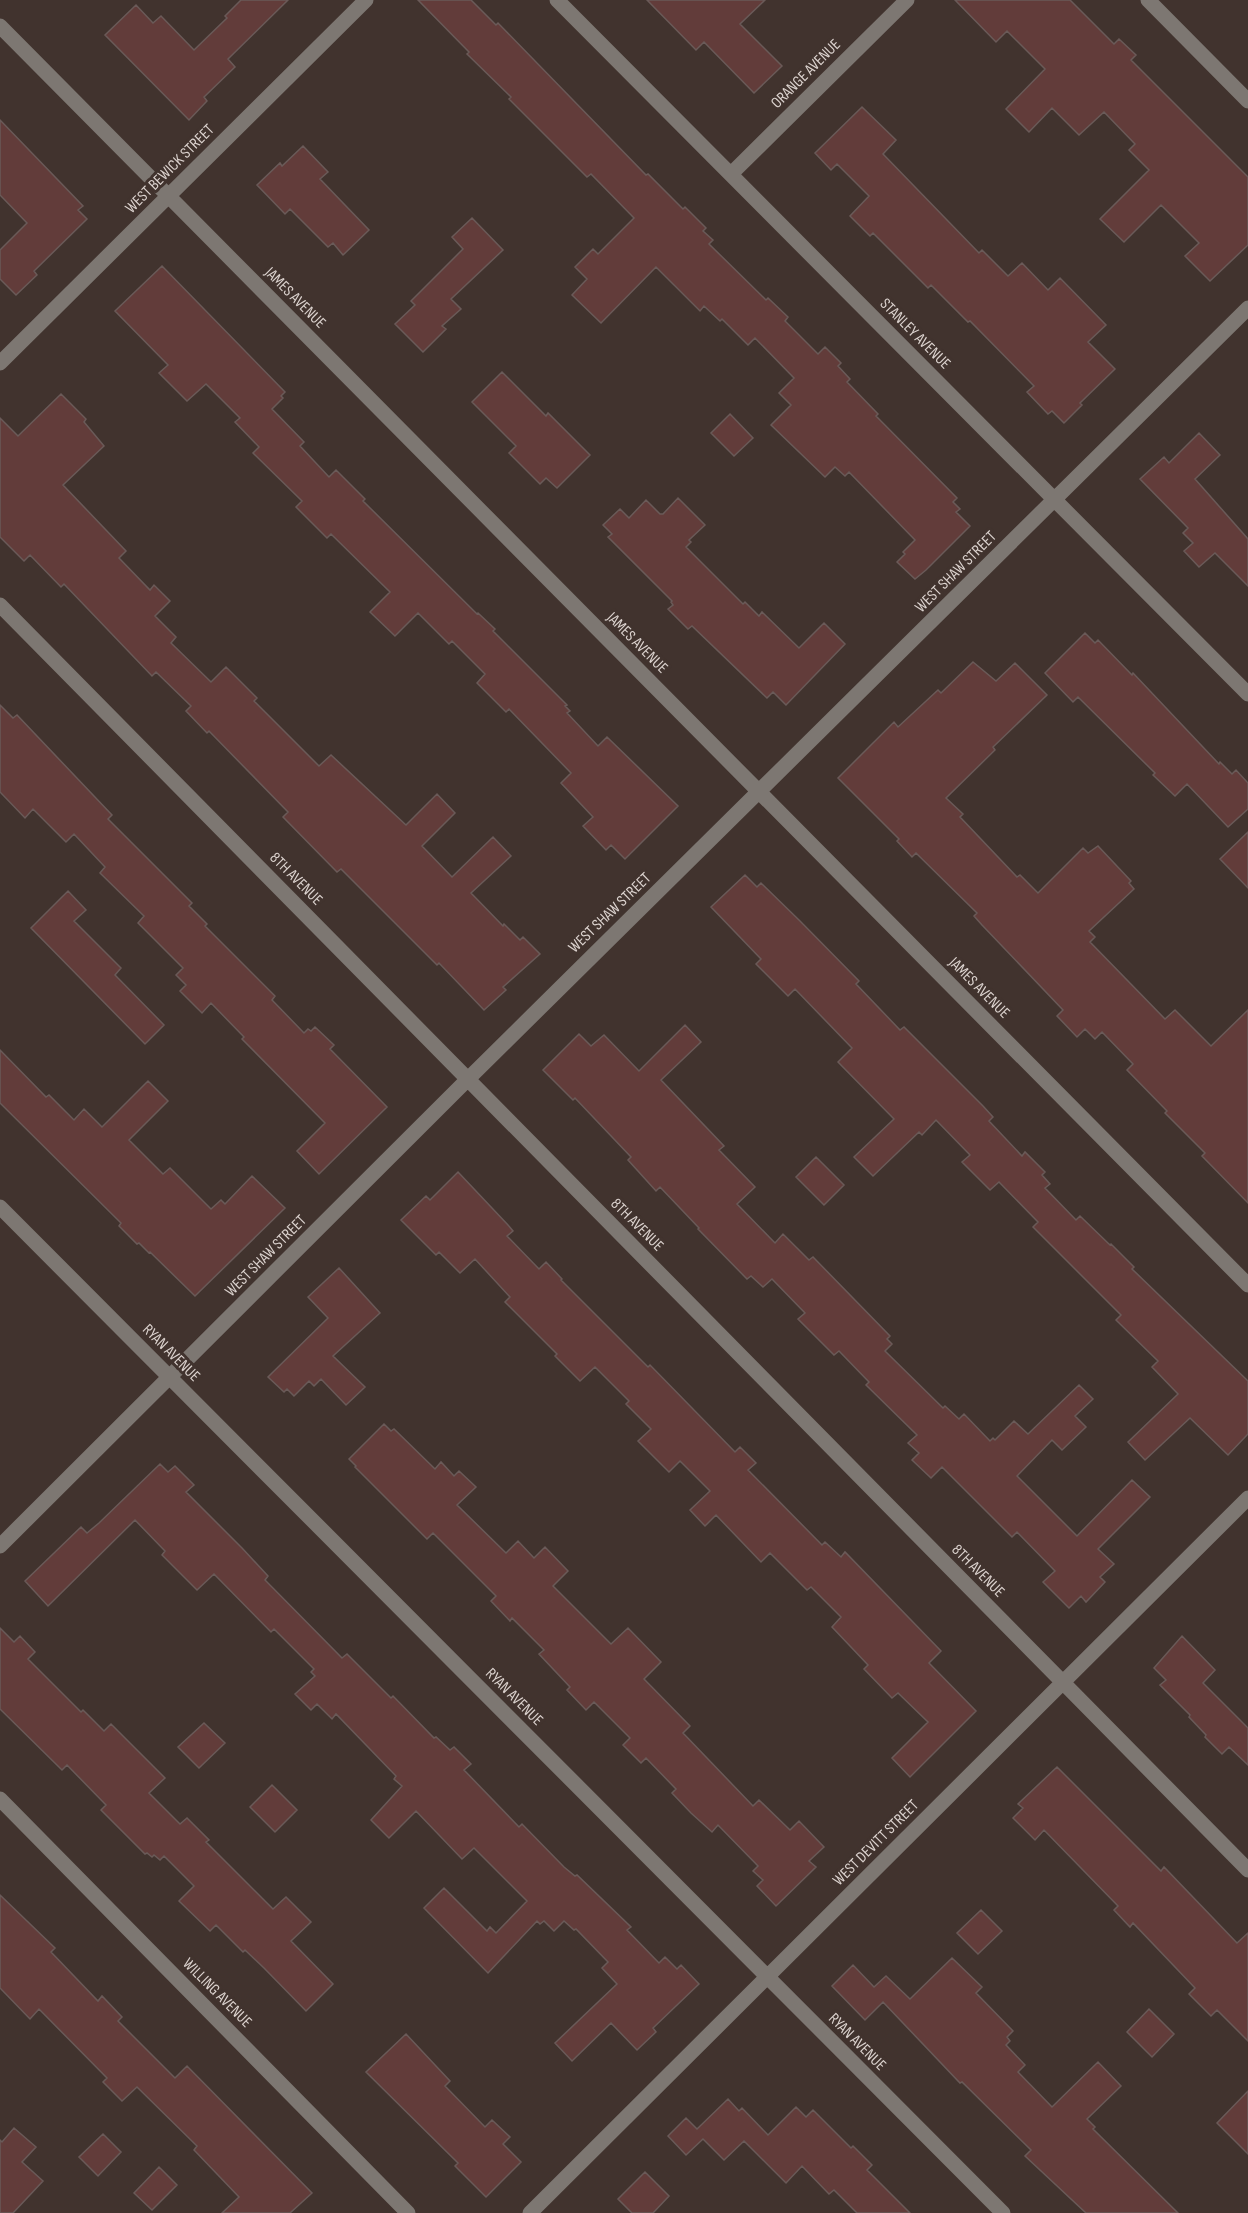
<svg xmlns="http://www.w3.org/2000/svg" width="1248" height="2213" font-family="'Sofia Sans Condensed',sans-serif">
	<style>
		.building { fill: #623c3a; stroke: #6a5a58; stroke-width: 1.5 }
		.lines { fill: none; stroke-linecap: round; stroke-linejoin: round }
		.minor { stroke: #7d7772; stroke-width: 15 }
		.labels { text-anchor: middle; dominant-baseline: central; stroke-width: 6; stroke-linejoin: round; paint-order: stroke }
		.street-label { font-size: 16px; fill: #dcd3cf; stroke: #41332e }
	</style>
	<rect width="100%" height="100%" fill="#41332e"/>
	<!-- building -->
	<path class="building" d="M241 0H288L228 59 235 67 204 97 207 101 189 120 105 35 136 5 153 23 161 16 194 50 227 18 225 16Z
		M418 0H471L496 25 498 23 646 175 648 174 683 209 685 207 706 228 703 231 713 240 709 244 766 300 768 298 788 317 785 321 818 354 825 347 841 363 838 366 850 379 847 382 878 414 876 416 957 498 953 502 960 509 956 512 970 526 926 570 915 579 897 562 905 554 903 552 915 540 849 472 845 476 835 467 825 477 771 425 791 405 779 393 794 378 755 338 748 345 722 319 720 321 704 306 700 311 656 267 601 323 572 295 587 279 575 267 593 249 598 254 634 218 591 174 587 177 509 99 511 97 467 54 469 52Z
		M647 0H765L740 24 782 66 754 93 704 42 696 50Z
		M955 0H1070L1114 44 1119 39 1136 55 1131 60 1248 177V245L1210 281 1185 256 1199 243 1161 205 1124 242 1100 219 1149 170 1129 150 1135 144 1104 112 1079 135 1052 108 1029 132 1006 109 1045 69 1007 31 996 42Z
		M862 107 896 140 883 154 979 253 982 250 1008 276 1022 263 1048 290 1060 278 1106 325 1088 342 1115 369 1080 403 1082 405 1064 423 1052 411 1048 414 1027 392 1034 386 970 321 968 322 931 285 928 288 873 233 870 236 850 216 869 196 837 164 831 170 815 153Z
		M0 120 83 206 78 210 87 219 34 271 37 275 16 295 0 279V250L27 223 0 195Z
		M303 146 328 172 320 179 369 230 343 255 333 243 328 247 290 209 285 214 257 185 280 163 282 166Z
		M472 218 503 250 451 299 461 309 442 326 446 329 423 352 395 324 415 305 411 301 463 249 452 237Z
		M162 266 285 392 281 396 283 398 272 409 304 442 300 446 329 477 336 470 365 499 363 501 477 614 478 613 495 629 493 631 567 705 565 706 570 711 567 713 598 746 607 737 678 806 625 859 611 845 606 850 583 826 593 817 561 783 571 773 509 709 506 712 477 683 485 674 452 641 449 644 418 613 395 636 370 612 390 592 331 534 327 538 296 507 302 501 253 453 259 447 235 422 240 418 206 384 187 401 159 373 168 365 115 311Z
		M502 372 546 416 548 413 590 455 557 488 546 478 540 484 509 453 516 446 472 402Z
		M61 394 86 419 84 422 104 446 63 485 126 551 119 558 150 590 154 585 170 601 155 616 176 637 171 643 211 682 226 667 257 698 254 701 319 766 331 755 406 825 437 794 455 813 422 846 452 877 493 837 511 856 471 893 503 926 504 924 520 940 523 937 540 954 503 987 506 990 484 1010 439 963 437 965 341 869 337 872 283 817 288 812 209 731 207 733 186 711 191 706 156 672 152 676 64 584 61 587 30 555 24 561 0 537V418L18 436Z
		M730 414 753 438 734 456 711 433Z
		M1199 433 1220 455 1195 479 1248 539V586L1215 553 1199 567 1184 551 1193 543 1183 533 1188 528 1140 479 1164 457 1169 463Z
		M678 498 705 525 689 540 691 542 686 547 743 604 745 602 759 616 762 612 799 648 824 623 845 644 786 705 773 692 767 698 692 626 688 629 668 609 673 605 671 602 672 601 608 537 612 534 603 525 620 509 629 518 646 500 660 514H663Z
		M1085 633 1095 643 1098 640 1132 675 1133 673 1219 764 1220 762 1232 774 1236 770 1248 783V809L1228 827 1187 784 1175 796 1153 775 1155 773 1078 697 1073 702 1045 673Z
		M973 662 996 681 1015 663 1047 695 993 747 995 750 946 798 963 814 960 817 1017 877 1020 875 1038 893 1083 848 1088 853 1098 846 1131 881 1129 883 1134 889 1089 931 1095 937 1090 942 1165 1019 1175 1010 1211 1046 1248 1010V1203L1202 1156 1205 1153 1165 1113 1167 1111 1127 1070 1133 1064 1102 1032 1095 1039 1085 1029 1077 1037 1057 1016 1063 1010 982 925 974 916 977 913 916 853 912 857 897 841 899 839 838 778 894 722 898 727 938 690 941 693Z
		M0 705 13 718 17 715 112 815 108 819 192 903 189 906 207 924 205 926 275 996 272 1000 304 1033 308 1029 311 1031 315 1027 334 1045 330 1049 387 1107 319 1174 297 1151 325 1123 242 1039 244 1037 211 1003 202 1013 180 991 186 985 176 975 183 968 138 923 144 916 100 873 105 867 74 834 66 842 33 809 25 818 0 792Z
		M1248 832V888L1220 859Z
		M745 875 757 887 761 883 800 921 859 981 856 984 900 1030 904 1027 983 1106 993 1117 989 1121 1022 1156 1025 1152 1045 1172 1042 1175 1050 1184 1045 1188 1076 1220 1080 1216 1110 1245 1111 1244 1134 1267 1132 1269 1248 1381V1434L1228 1455 1190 1418 1145 1460 1128 1442 1178 1394 1152 1367 1158 1361 1116 1320 1121 1315 1033 1227 1038 1222 999 1182 990 1190 962 1162 970 1155 936 1120 922 1135 919 1132 873 1176 854 1157 894 1119 838 1062 852 1048 795 989 788 996 756 964 761 959 711 907Z
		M68 891 86 910 74 921 121 968 115 975 164 1025 145 1044 31 928Z
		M685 1025 701 1042 661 1080 724 1146 719 1150 755 1187 737 1204 775 1243 783 1234 809 1260 813 1257 890 1336 887 1339 892 1344 885 1351 943 1408 945 1406 959 1419 964 1414 990 1441 993 1438 995 1440 1014 1421 1028 1434 1079 1385 1093 1399 1075 1416 1086 1427 1062 1450 1052 1440 1017 1476 1077 1536 1132 1480 1150 1497 1098 1549 1114 1564 1100 1577 1105 1582 1086 1602 1081 1596 1069 1608 1043 1582 1055 1571 1017 1532 1012 1537 942 1467 931 1478 912 1460 919 1453 908 1443 917 1435 866 1385 869 1382 839 1351 834 1355 798 1319 805 1313 772 1279 763 1287 751 1276 747 1279 698 1229 699 1228 660 1187 656 1191 628 1160 631 1157 575 1098 573 1100 543 1070 579 1034 591 1046 604 1035 639 1071Z
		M0 1050 46 1097 49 1095 74 1120 84 1109 102 1127 148 1081 168 1101 129 1140 163 1174 170 1168 211 1209 221 1200 225 1204 252 1176 285 1208 195 1296 150 1252 149 1253 139 1243 137 1244 119 1226 121 1223 0 1103Z
		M816 1157 844 1185 824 1205 796 1177Z
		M458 1172 508 1225 513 1231 507 1236 539 1269 546 1262 562 1279 561 1280 648 1367 650 1365 735 1452 740 1447 756 1463 748 1470 822 1545 825 1542 841 1557 845 1552 941 1651 929 1663 976 1711 910 1777 892 1758 928 1722 898 1693 892 1698 864 1669 868 1665 832 1627 841 1617 811 1587 807 1590 770 1553 761 1562 716 1515 705 1526 690 1510 710 1491 680 1461 669 1472 638 1441 651 1429 626 1404 629 1401 595 1367 580 1381 555 1356 557 1354 505 1302 510 1297 475 1259 460 1273 439 1252 436 1255 401 1220 426 1196 430 1200Z
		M339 1268 380 1313 333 1356 365 1387 346 1405 321 1379 314 1386 309 1381 294 1396 287 1389 284 1392 268 1377 328 1318 308 1297Z
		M384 1424 391 1431 394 1429 435 1469 441 1462 454 1476 459 1471 476 1487 457 1505 506 1553 518 1541 534 1558 545 1547 568 1571 553 1586 611 1644 628 1628 661 1662 644 1679 690 1726 683 1733 753 1806 759 1800 790 1830 799 1821 824 1847 809 1861 816 1867 776 1906 757 1886 763 1880 753 1871 758 1866 718 1825 712 1832 691 1813 672 1793 676 1789 646 1758 641 1763 623 1745 630 1738 594 1702 586 1710 567 1690 570 1687 539 1654 544 1650 512 1618 510 1621 491 1601 496 1596 433 1533 427 1539 355 1467 356 1466 349 1459Z
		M160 1464 168 1472 175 1466 194 1485 186 1492 242 1548 268 1576 265 1580 342 1658 347 1654 391 1698 393 1696 434 1738 436 1737 450 1750 454 1747 471 1764 464 1770 519 1827 522 1824 564 1867 575 1876 577 1875 631 1927 627 1930 659 1963 665 1957 677 1969 681 1965 699 1984 653 2028 656 2032 637 2050 611 2023 572 2061 555 2043 617 1984 602 1968 608 1962 576 1929 574 1930 564 1921 554 1931 544 1921 540 1924 537 1921 488 1973 424 1908 444 1888 487 1931 490 1927 496 1933 527 1901 474 1848 462 1859 416 1811 389 1838 371 1820 402 1786 394 1779 396 1776 336 1714 332 1719 317 1704 311 1710 295 1694 315 1676 311 1672 314 1669 274 1629 271 1632 214 1574 197 1590 162 1555 165 1551 135 1520 48 1606 25 1581 81 1527 87 1533 99 1523Z
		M0 1628 14 1642 20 1636 35 1652 28 1659 81 1712 83 1710 104 1731 111 1724 165 1778 149 1793 180 1824 187 1818 209 1840 206 1842 273 1909 286 1897 311 1922 291 1941 333 1984 306 2011 264 1968 245 1950 243 1952 216 1925 210 1931 179 1901 194 1886 164 1856 160 1860 154 1855 152 1857 147 1853 145 1854 101 1810 106 1805 67 1765 62 1770 0 1709Z
		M1182 1636 1215 1670 1203 1683 1248 1728V1765L1229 1747 1222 1754 1205 1737 1206 1735 1189 1717 1190 1715 1160 1685 1166 1680 1154 1668Z
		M204 1723 225 1743 199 1768 178 1747Z
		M1057 1767 1161 1871 1164 1867 1237 1943 1248 1933V2041L1217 2010 1211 2016 1189 1994 1195 1988 1133 1923 1130 1927 1114 1910 1118 1906 1044 1830 1035 1840 1013 1818 1023 1808 1018 1804Z
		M272 1785 297 1810 275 1832 250 1807Z
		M0 1895 55 1948 51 1952 98 2001 102 1996 122 2017 118 2021 175 2078 187 2066 312 2193 290 2213H222L239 2197 194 2150 197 2146 137 2087 122 2101 103 2082 107 2078 39 2009 30 2019 0 1988Z
		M981 1910 1002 1931 978 1954 957 1933Z
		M952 1958 982 1987 976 1993 1013 2031 1007 2037 1010 2041 1006 2045 1025 2065 1018 2072 1052 2107 1098 2062 1121 2086 1087 2119 1095 2127 1093 2129 1178 2213H1086L1025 2156 1031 2150 962 2082 960 2083 883 2002 865 2020 832 1986 853 1965 874 1987 886 1976 910 1999Z
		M1149 2009 1174 2034 1152 2057 1127 2032Z
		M406 2034 450 2081 445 2086 485 2127 492 2120 510 2137 503 2144 521 2162 486 2197 455 2166 458 2163 366 2072Z
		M1248 2091V2154L1217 2123Z
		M728 2099 739 2111 742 2108 768 2135 796 2107 806 2117 813 2110 851 2148 853 2146 872 2165 867 2170 910 2213H857L834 2190 829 2194 802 2166 786 2183 744 2141 724 2160 703 2139 686 2155 668 2136 686 2118 697 2129Z
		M14 2128 36 2147 22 2162 43 2181 13 2213H0V2140L2 2142Z
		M103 2134 121 2152 98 2176 79 2157Z
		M159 2167 177 2185 152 2210 134 2193Z
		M645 2172 669 2196 653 2213H632L618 2199Z"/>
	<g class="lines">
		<!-- minor -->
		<path class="minor" d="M557 0 1248 694
			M1148 0 1248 101
			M0 26 1248 1285
			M731 174 907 0
			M0 363 366 0
			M0 605 1248 1870
			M0 1207 1003 2213
			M0 1546 468 1079 1248 308
			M0 1799 408 2213
			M530 2213 1248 1498"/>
	</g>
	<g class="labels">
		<!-- street labels -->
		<g class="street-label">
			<text transform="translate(806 74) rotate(-45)">ORANGE AVENUE</text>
			<text transform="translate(170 169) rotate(-45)">WEST BEWICK STREET</text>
			<text transform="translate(295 298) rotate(45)">JAMES AVENUE</text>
			<text transform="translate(915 334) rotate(45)">STANLEY AVENUE</text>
			<text transform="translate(956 572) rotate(-45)">WEST SHAW STREET</text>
			<text transform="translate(637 643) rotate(45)">JAMES AVENUE</text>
			<text transform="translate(296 879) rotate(45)">8TH AVENUE</text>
			<text transform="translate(610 913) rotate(-44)">WEST SHAW STREET</text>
			<text transform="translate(979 988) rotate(45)">JAMES AVENUE</text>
			<text transform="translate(637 1225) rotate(45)">8TH AVENUE</text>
			<text transform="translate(266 1256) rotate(-45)">WEST SHAW STREET</text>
			<text transform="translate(171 1353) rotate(45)">RYAN AVENUE</text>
			<text transform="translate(978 1571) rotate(45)">8TH AVENUE</text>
			<text transform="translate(514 1697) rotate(45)">RYAN AVENUE</text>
			<text transform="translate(876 1843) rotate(-45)">WEST DEVITT STREET</text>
			<text transform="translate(217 1993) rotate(45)">WILLING AVENUE</text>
			<text transform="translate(857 2042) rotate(45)">RYAN AVENUE</text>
		</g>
	</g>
</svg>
